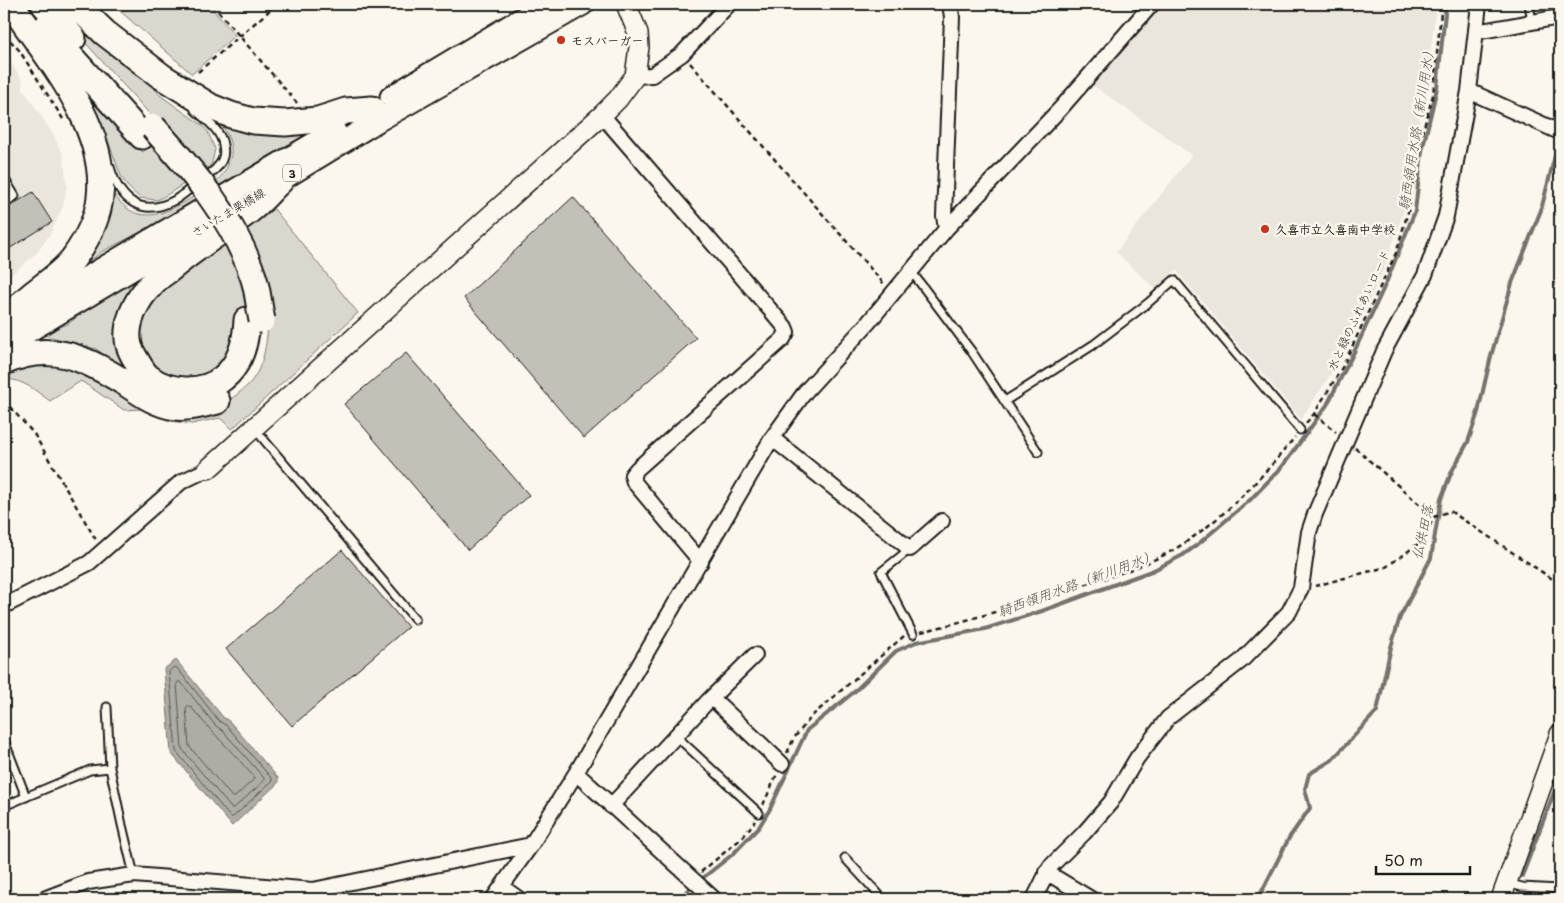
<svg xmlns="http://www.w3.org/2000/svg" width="1564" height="903" font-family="'Playpen Sans','Klee One',sans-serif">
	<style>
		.built { fill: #eae6dc }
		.green { fill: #dad7ce; stroke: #7b7a75 }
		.water { fill: #afaca5; stroke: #74726e }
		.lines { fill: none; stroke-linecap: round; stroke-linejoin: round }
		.shore { stroke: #575653; stroke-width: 1 }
		.stream { stroke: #74726e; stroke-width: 4 }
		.building { fill: #c3c0b8; stroke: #1c1c1c }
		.lane-casing { stroke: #1c1c1c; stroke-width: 11 }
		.street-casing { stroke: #1c1c1c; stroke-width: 18 }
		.secondary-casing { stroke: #1c1c1c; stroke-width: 22 }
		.primary-casing { stroke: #1c1c1c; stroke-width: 25 }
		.highway-casing { stroke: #1c1c1c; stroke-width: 29 }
		.path { stroke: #1c1c1c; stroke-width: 2.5; stroke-dasharray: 5 4; stroke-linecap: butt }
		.lane { stroke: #fbf7ec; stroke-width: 7 }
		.street { stroke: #fbf7ec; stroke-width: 14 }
		.secondary { stroke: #fbf7ec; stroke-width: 19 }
		.primary { stroke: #fbf7ec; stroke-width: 21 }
		.highway { stroke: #fbf7ec; stroke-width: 25 }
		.highway-bridge-casing { stroke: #1c1c1c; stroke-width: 29; stroke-linecap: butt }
		.highway-bridge { stroke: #fbf7ec; stroke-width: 25 }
		.poi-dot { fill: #c8321e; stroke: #fbf7ec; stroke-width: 2 }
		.labels { text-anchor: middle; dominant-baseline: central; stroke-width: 4.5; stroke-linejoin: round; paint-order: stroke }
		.shield { fill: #fbf7ec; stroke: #5f5e5a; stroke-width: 1 }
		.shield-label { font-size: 11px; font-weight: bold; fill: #1c1c1c }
		.poi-label { font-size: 12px; font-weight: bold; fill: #1c1c1c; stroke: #fbf7ec; text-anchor: start }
		.street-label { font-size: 12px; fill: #1c1c1c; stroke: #fbf7ec }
		.water-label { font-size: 14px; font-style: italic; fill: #575653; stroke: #fbf7ec }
	</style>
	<rect width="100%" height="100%" fill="#fbf7ec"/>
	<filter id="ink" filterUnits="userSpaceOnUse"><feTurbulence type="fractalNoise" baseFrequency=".02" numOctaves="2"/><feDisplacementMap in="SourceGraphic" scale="10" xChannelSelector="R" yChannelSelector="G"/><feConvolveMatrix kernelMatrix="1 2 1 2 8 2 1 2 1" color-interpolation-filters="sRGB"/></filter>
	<g filter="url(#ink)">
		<!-- built -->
		<path class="built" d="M1161 4H1427L1436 8 1425 94 1413 151 1405 207 1383 271 1356 330 1331 374 1301 419 1176 270 1155 289 1116 252 1192 155 1091 84Z
			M4 53 23 81 22 87 53 134 63 155 67 186 63 206 51 232 37 253 4 281Z"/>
		<!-- green -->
		<path class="green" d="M59 4 71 12 141 73 161 96 202 125 208 132 215 149 212 163 207 169 165 196 157 200 140 198 127 186 121 176 100 119 25 15 143 152 166 132 54 8Z
			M112 4H208L235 35 192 74Z
			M216 117 322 127 167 222 137 234 103 251 68 278 109 186C138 240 177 206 214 184 238 160 235 142 216 117Z
			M274 209 358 313 232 429 220 418 192 424 171 421 142 409 124 410 81 381 50 401C36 391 24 380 6 379L4 366 45 360 217 408C228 401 239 394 249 384 265 367 268 337 268 314L233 347 214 373 175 381 142 357 138 328 158 289Z
			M167 255 143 282 128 371 96 349 40 334 68 324 116 286Z"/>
		<!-- water -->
		<path class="water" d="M176 660 223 717 230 722 278 778V783L232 826 171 753 164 669Z"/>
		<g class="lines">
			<!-- shore -->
			<path class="shore" d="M174 667 177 668 219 721 227 726 272 779V781L233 817H230L176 751 169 672Z
				M178 682H181L215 725 223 731 264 778V781L234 808H231L182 749 177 684Z
				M188 706H190C210 731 233 752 254 777L253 780 235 797H232L189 746 186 708Z"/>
			<!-- stream -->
			<path class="stream" d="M1522 876 1560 777
				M699 881 733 854 759 827 770 809 807 730 854 692 896 651 916 642 985 629 1042 611 1154 570 1183 555 1197 545 1250 500 1282 467 1327 405 1355 350 1386 283 1415 211 1422 151 1437 88 1446 4
				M677 899 694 886
				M1258 899 1289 838 1310 808 1305 789 1309 774 1332 760 1377 711 1391 647 1400 617 1431 558 1441 499 1452 471 1468 442 1478 412 1491 356 1512 283 1541 210 1560 136"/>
		</g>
		<!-- building -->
		<path class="building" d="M33 192 52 222 4 252V210Z
			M573 197 696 338 584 438 464 298Z
			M406 353 529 495 468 550 344 404Z
			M342 550 408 627 292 726 226 649Z"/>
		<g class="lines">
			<!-- lane casing -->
			<g class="lane-casing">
				<path id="lane" d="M1440 4H1442
					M1529 4 1532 22
					M110 167C120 201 142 218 175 200 183 195 190 189 197 183 205 177 218 170 222 160 224 156 224 150 223 145 221 130 205 119 195 110
					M4 178 15 196 4 203
					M911 271 972 352 1038 452
					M1005 401 1093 345 1148 303 1174 280 1300 430
					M254 428 415 619
					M910 549 881 572 913 634
					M107 707 110 768 122 825 134 875
					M676 736 759 813
					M4 740 26 797
					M4 806 90 770 110 768
					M845 858 883 899
					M1507 883 1522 887 1560 889"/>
			</g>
			<!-- street casing -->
			<g class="street-casing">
				<path id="street" d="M1476 32 1560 17
					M635 76 652 75 682 54 729 4
					M1469 91 1555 130 1560 131
					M602 115 785 327 787 332 783 339 637 469 632 475 634 482 701 562
					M946 229 944 216 952 17 950 4
					M772 438 910 549 942 521
					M4 606 89 563 181 482 208 469
					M712 698 782 764
					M576 773 714 899
					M611 806 708 701 755 655
					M1046 872 1091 899
					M502 887 519 899
					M44 899 88 882 134 875 313 890 531 845
					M493 899 531 845 576 773 772 438 805 392 868 323 946 229 1061 108 1152 4
					M1034 899 1050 867 1084 833 1111 802 1137 758 1168 718 1241 661 1289 612 1301 588 1309 532 1315 514 1384 351 1425 275 1446 216 1469 91 1479 4"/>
			</g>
			<!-- secondary casing -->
			<g class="secondary-casing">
				<path id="secondary" d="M208 469 602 115 618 99 635 76 639 47 638 33 626 4
					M1501 899 1560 734"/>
			</g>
			<!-- primary casing -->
			<g class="primary-casing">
				<path id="primary" d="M391 97 546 4
					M266 189 379 120 583 4
					M15 320 335 131
					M4 346 238 206"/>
			</g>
			<!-- highway casing -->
			<g class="highway-casing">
				<path id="highway" d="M44 4 73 38
					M75 4 105 33 161 76 211 107 231 115 253 121 285 123 318 120 346 111 372 109
					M45 28 142 136
					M247 320C246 342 241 364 223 378 203 395 168 393 148 377 143 373 130 351 129 345 124 325 136 300 150 286 155 279 163 274 170 269 196 247 224 230 250 210 261 202 270 190 280 181
					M4 323C13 312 22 303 33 294 47 283 62 273 73 259 86 241 98 219 100 197 108 127 48 58 11 4
					M4 362C51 340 87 359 127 384 142 394 156 404 175 407 188 409 204 404 217 401"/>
			</g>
			<!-- path -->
			<path class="path" d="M212 4 297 103
				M4 34 19 50 63 119
				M690 63 884 284
				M198 72 277 4
				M10 407 34 434 96 540
				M1314 414 1336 432
				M1306 423 1314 414 1343 366 1396 253 1408 212 1418 148 1433 95 1441 12
				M1355 448 1434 517
				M1315 586 1386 567 1421 542 1434 517 1450 511 1560 584
				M921 632C973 619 1023 604 1074 588 1109 577 1153 564 1183 544 1227 515 1262 478 1295 437
				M787 753 794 738 813 715 904 636
				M763 805 777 774
				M701 872 743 837 755 821"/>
			<!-- lane -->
			<use href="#lane" class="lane"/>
			<!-- street -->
			<use href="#street" class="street"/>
			<!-- secondary -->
			<use href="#secondary" class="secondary"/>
			<!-- primary -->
			<use href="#primary" class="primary"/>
			<!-- highway -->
			<use href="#highway" class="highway"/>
			<!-- highway-bridge casing -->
			<g class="highway-bridge-casing">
				<path id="highway-bridge" d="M153 127C194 173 235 220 254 279 258 292 259 307 262 320"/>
			</g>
			<!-- highway-bridge -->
			<use href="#highway-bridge" class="highway-bridge"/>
		</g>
	</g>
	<!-- markers -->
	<g class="poi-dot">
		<circle cx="561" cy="40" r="5"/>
		<circle cx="1265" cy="229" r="5"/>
	</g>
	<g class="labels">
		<!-- shield labels -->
		<rect class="shield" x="283" y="164.5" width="18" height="17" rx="4"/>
		<g class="shield-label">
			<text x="292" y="173">3</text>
		</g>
		<!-- poi labels -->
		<g class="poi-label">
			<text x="571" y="40">モスバーガー</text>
			<text x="1275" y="229">久喜市立久喜南中学校</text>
		</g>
		<!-- street labels -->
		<g class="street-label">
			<text transform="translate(228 212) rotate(-31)">さいたま栗橋線</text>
			<text transform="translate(1358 310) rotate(-65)">水と緑のふれあいロード</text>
		</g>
		<!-- water labels -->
		<g class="water-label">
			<text transform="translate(1416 127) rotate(-81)">騎西領用水路（新川用水）</text>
			<text transform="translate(1422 532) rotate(-78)">仏供田落</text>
			<text transform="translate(1077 583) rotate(-20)">騎西領用水路（新川用水）</text>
		</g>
	</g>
	<!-- margin -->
	<rect width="1564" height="903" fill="none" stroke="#fbf7ec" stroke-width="20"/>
	<rect x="10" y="10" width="1544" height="883" fill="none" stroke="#1c1c1c" stroke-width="2" filter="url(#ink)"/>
	<!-- scale -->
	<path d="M1376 866v8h94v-8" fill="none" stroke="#1c1c1c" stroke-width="2.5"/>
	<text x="1384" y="866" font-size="15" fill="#1c1c1c" stroke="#fbf7ec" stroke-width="4" paint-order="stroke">50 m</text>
</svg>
